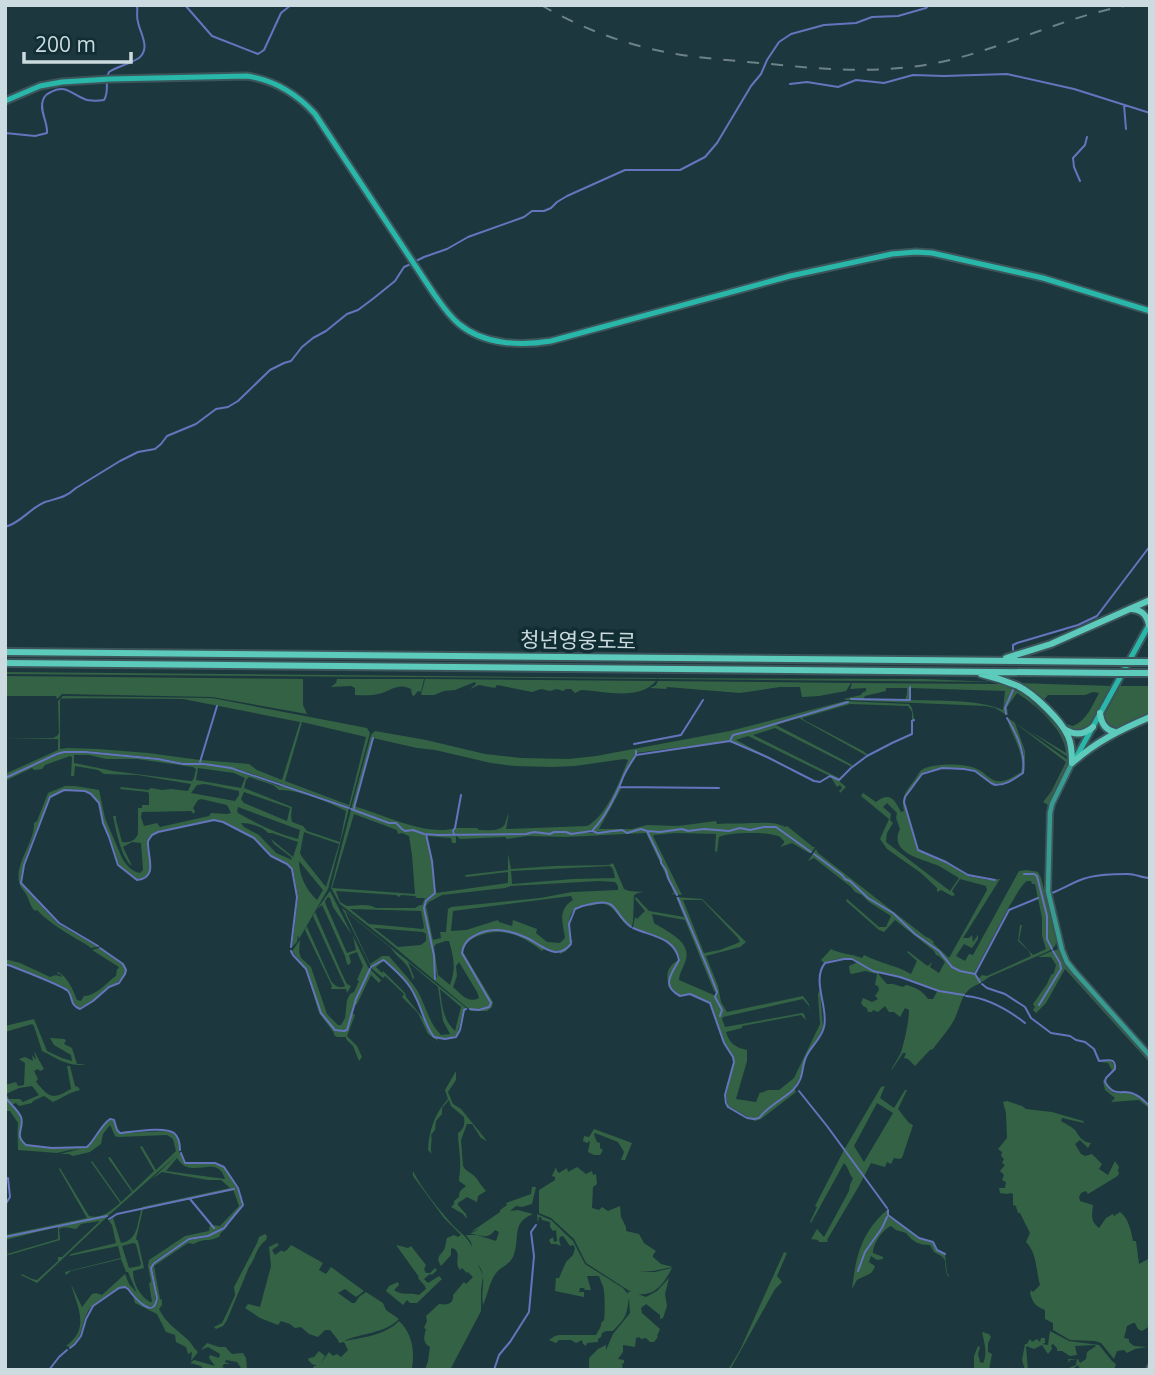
<svg xmlns="http://www.w3.org/2000/svg" width="1155" height="1375" font-family="'Open Sans','Noto Sans KR',sans-serif">
	<style>
		.green { fill: #336244; fill-rule: evenodd }
		.lines { fill: none; stroke-linecap: round; stroke-linejoin: round }
		.stream { stroke: #6475bd; stroke-width: 2 }
		.secondary-casing { stroke: #3c555b; stroke-width: 8 }
		.primary-casing { stroke: #3c555b; stroke-width: 9 }
		.highway-casing { stroke: #3c555b; stroke-width: 10 }
		.secondary { stroke: #379b8f; stroke-width: 4.5 }
		.primary { stroke: #28b7a8; stroke-width: 5 }
		.highway { stroke: #5dcbbc; stroke-width: 6 }
		.rail { stroke: #6c8287; stroke-width: 2; stroke-dasharray: 12 12; stroke-linecap: butt }
		.highway-bridge-casing { stroke: #3c555b; stroke-width: 10; stroke-linecap: butt }
		.highway-bridge { stroke: #5dcbbc; stroke-width: 6 }
		.labels { text-anchor: middle; dominant-baseline: central; stroke-width: 7; stroke-linejoin: round; paint-order: stroke }
		.street-label { font-size: 21px; fill: #cbdbdf; stroke: #112e34 }
	</style>
	<rect width="100%" height="100%" fill="#1c383e"/>
	<!-- green -->
	<path class="green" d="M5 672 657 678V679L5 674Z
		M5 676 303 679V705L307 714 212 697 62 694 57 699 56 696H5Z
		M658 678 925 679 994 682 658 679Z
		M337 679H424L421 692 418 691 414 696 412 695 411 689C398 682 391 691 378 694 371 696 362 695 355 695V688L351 686 331 687 336 683Z
		M425 679 656 681C639 701 605 691 581 690L575 693 571 689H566L563 691 557 689 550 691 541 689 532 692 497 685 495 688 479 685 470 689 476 684 475 682 455 690 444 691 434 695H421Z
		M658 681 851 683 846 691 819 696 802 697 800 687H780L740 693 667 687 666 689 650 688 656 685Z
		M852 683 1002 684 1025 695 1060 729 1067 742 1069 758 1030 731 1066 753C1065 730 1036 705 1017 693L1007 707 1008 715H1007L1005 707 1013 690 1004 707 1005 714 995 708 986 706 846 700 844 699 861 695 862 693 866 691V688L850 689ZM886 688H907V694L905 700 863 699 865 696 886 691ZM910 688 1005 691 1003 710C977 699 940 701 911 700Z
		M1016 683 1112 686 1089 728 1073 733ZM1093 692 1099 693C1092 706 1087 720 1073 726L1062 723 1052 709 1043 701 1048 695H1085Z
		M1120 686H1150V715L1117 730H1109L1103 718Z
		M63 696 212 698 367 728 370 733 350 807 238 769 200 763 201 760 249 764 257 770 282 780 300 722 183 699 61 698 60 701V749L68 748 98 749 148 753 200 760 199 763H183L158 758 86 751H64L5 777V774L58 750V739L5 738H53L57 736 59 733 58 701ZM302 722 366 737 349 805 285 781Z
		M845 701 909 704 912 708 914 719 912 720V712L908 706 850 704 802 718 804 720 863 751 868 755 867 756 799 718 776 725 845 761 852 765V767L775 728 753 735 841 779 839 781 846 787 840 793 839 791 842 788 840 785 837 787 830 776 748 736 736 740 798 772 730 741 636 753C632 762 626 770 622 778 613 796 604 827 585 833H615L593 831 605 815 620 787H622L599 829H632L647 825 678 826 716 821 717 824C729 823 739 824 751 823 764 823 774 821 785 827L787 826 813 847H815L812 852 802 845 811 853H809L792 843 780 847 784 843V841C780 837 780 836 774 835 764 832 728 832 719 837L717 852 715 851 716 834 675 833 654 835 653 836 656 842 682 895 671 894 674 893 672 888 646 833 566 837 528 836 507 839 505 837 460 839 456 836V843H452L451 838 427 836V835L429 833H424L426 835 432 862 435 893 426 901 424 908 433 956 435 979 437 977 425 908 427 902 436 893 508 883V872L466 877 465 875 508 870V854L511 869 554 866 609 865 613 863 624 889 629 891 644 892 638 893 634 895 633 922 631 928C614 917 615 897 590 906L588 904C566 908 568 922 571 940L573 941 566 951 560 954 559 951H548L544 949 542 951C523 936 503 926 478 936 470 939 465 943 463 952L493 1002 492 1007 487 1011H471L386 940 340 904 331 888 351 810H354L351 809 371 735 375 731 426 740 485 754 521 758 569 759 596 756 730 731ZM373 738 417 748 435 750 491 763 515 766 552 767 575 766 624 759 628 760C620 780 607 816 587 826L506 829 509 813C507 817 506 820 505 824 501 832 487 830 479 830L477 828H456L454 831 455 834 460 835 439 836 438 835 454 834 453 831 455 828C428 837 381 814 354 806ZM354 814 397 830 398 834 402 833 409 836 412 855 415 894 332 888ZM610 866 613 869 615 878 573 879 512 884 511 871ZM599 881 615 882 618 886V890L572 892 540 898 451 907 448 909 446 932H440L441 938 433 940C430 928 429 918 426 906L429 902 442 895 505 888 511 886ZM336 891 396 895 399 897 401 895 415 896 417 898H425L422 905H420L415 908H376C366 903 357 906 347 906L340 902ZM571 896 573 900C557 910 563 923 565 938L560 943 547 942 536 933 537 929 513 920 512 926 499 922 498 920 466 930 451 931 453 911ZM350 909 421 911 424 927 423 929 369 924ZM374 928 423 932 426 934V941L421 945 398 947ZM446 941H449C454 958 456 969 450 985L438 975 434 947 436 944ZM459 962 477 992 479 998C468 1004 461 994 453 987L457 976 456 966Z
		M1007 717C1016 733 1025 754 1023 772L1009 782 995 784 991 783 975 770 964 768H942L924 772 907 794 904 802 917 850 946 862 968 876 988 880 1000 879 963 938H969L972 935 973 942 978 935V939L972 948 964 944 956 956 965 961 969 954 973 955 1019 871 1027 870 1038 872 1041 878 1045 893H1046V813L1048 805 1043 802 1051 792 1066 762 1015 723 1025 751V765L1023 750 1008 718 1068 760V766L1051 801 1047 814V886L1057 940 1055 946 1049 951 989 977 982 982 978 979 981 983C959 991 963 1004 953 1022 947 1032 939 1040 933 1049L930 1050 915 1066 908 1059 904 1058 906 1053H903L891 1071C894 1063 900 1057 902 1049 905 1039 909 1020 909 1010L905 1008 900 1017 894 1012H889L885 1006 878 1012 873 1010 872 1012H868L867 1008 863 1006 861 1003 863 998 872 1002 878 999 875 996 879 990 878 986 875 985 877 974 865 971 852 974 850 973 849 966 858 962C848 955 834 959 824 963L821 960 831 949C841 954 852 954 862 958L864 955C879 963 896 965 911 974L917 961 907 952 908 951 926 965 928 966 932 962 930 967 939 973 945 962 939 956 936 955 934 951 895 920 884 932 879 930 846 901 847 899 879 927H886L891 916 869 902 862 895 855 892 851 887 814 858 808 861 816 849 818 853 926 937 929 938 934 942 933 943 949 958 987 890 986 886 960 879 952 891 955 895 952 896 941 890 937 892V888L921 873 887 849 880 839 889 819 861 796 863 793 876 802C890 791 895 800 901 812L904 811C901 797 905 793 913 782 917 778 918 772 923 769 935 763 966 763 977 769 984 772 989 779 996 781 1004 783 1015 776 1021 772 1026 752 1010 735 1007 717ZM887 803 897 813 896 818 900 829C888 853 922 859 939 866 946 870 952 874 959 878L950 891 886 842 887 833 893 823 890 820 891 814 883 807ZM1027 881H1031L1032 884H1035L1042 918V936L1046 949 1033 955 1019 940 1022 925H1020L1018 941 1029 951 1031 956 987 976 982 975 979 978 974 973 1010 905C1016 897 1019 887 1027 881ZM879 972 900 977 938 990 933 999H928C923 991 915 987 906 985L903 987 893 984H887L879 975Z
		M65 752H86L131 756 158 759 183 765 203 764 231 768 279 786 292 788 337 803 349 809 328 889 299 939 298 935 297 942 292 947 298 897 293 869 287 864 271 856 254 838 223 822 214 820 158 832 152 835 147 841C147 856 158 878 137 880L119 865 110 837 103 823 99 803 91 794 85 791 65 790 50 797C43 816 18 868 21 884L58 924 98 947 90 948V947C71 935 52 926 37 910L35 911C30 906 30 902 27 896 25 891 20 888 19 882 15 862 35 842 34 823L37 821 48 793 65 786H75L99 790 105 818 122 858C126 865 132 872 140 873L143 870 141 843 132 842 123 847 132 866C121 858 116 830 113 816H116V820L122 842C129 843 135 841 138 834V808H142V805H149V794L148 792 120 789 121 787 148 790 151 788 162 790 171 789 188 791 191 784 138 775 104 774 98 770 75 766 74 776H71L72 757 70 756 45 765 42 769 34 770 32 768 5 781V779L12 774ZM74 755H89L106 759H137L193 767 196 769 194 778 192 781H190L113 771 74 763ZM198 768 234 773 245 778 241 788 196 780ZM249 777 273 785 279 790C297 789 329 802 346 811L340 842 307 831 303 826 292 822 291 816 292 807 244 788 246 780ZM205 784 239 791V795L235 801 191 793 197 785ZM244 792 290 808 287 821 244 803 241 799ZM201 799 227 805 231 813 227 814 211 813 209 816 160 827 157 823 144 826 141 817 142 812 191 811 194 814 195 811 193 808 198 800ZM238 807 300 830 298 839C277 834 257 824 238 813L237 811ZM241 823C249 823 263 826 268 833H272L298 842 293 857 271 839 274 844 291 857 292 860 276 853 259 835 244 827ZM304 832 339 844 326 887 302 857 300 853ZM299 861 323 890 317 900C306 890 299 875 299 861Z
		M330 891 352 935 333 907 330 898 328 897 325 901 326 905 347 953 356 950 353 936 368 967 381 980 379 983 371 975 357 1004 353 1007 352 1013 355 1015 347 1036 357 1046 362 1057 359 1061 353 1046 346 1039V1037H337L334 1035V1033L319 1013 306 969 292 951 300 940 299 952 301 958 311 967 327 1014 338 1025H341L345 1018 347 1000 350 994 354 992 359 981 357 980 363 966 357 952 349 955 351 962 349 965 347 964 345 956 324 909 322 905 317 909Z
		M636 897 649 911 684 917 676 897 702 899 746 942 740 947 706 956 718 986 721 1002 727 1012 803 996 809 1004 811 1017 809 1006 803 999 723 1017 722 1019 725 1027 802 1013 804 1014 806 1020 801 1015 742 1026V1028L726 1032C729 1043 736 1048 747 1050V1061L736 1099 756 1102 760 1092 761 1093 768 1090H779L794 1078 820 1024 818 994 820 990 823 1027 816 1042 806 1056 802 1074 794 1088 796 1092 761 1119 755 1121 728 1106 726 1095 734 1061 733 1057 724 1043 710 1003 690 994 680 996 669 988C666 974 666 967 680 959 675 937 650 936 633 927L635 917 637 919 645 911 635 899ZM683 900H702L738 938 740 942 720 950 704 953ZM652 914 685 920 714 991 717 993 716 996 679 980C679 973 684 967 686 959 691 941 666 931 654 923Z
		M342 908 465 1007 466 1009 463 1011 457 1035 451 1038H437L438 1041 428 1034 418 1013 402 997 404 994 385 976 383 978 371 968 384 960H381L371 967ZM345 911 391 948C400 962 408 960 413 980L414 977 408 962 438 987 443 1021 450 1034 441 1035C428 1022 426 1005 417 990 409 978 398 967 389 956H382L370 964ZM385 960 412 989 426 1022 406 997 405 993 383 971 382 973 376 967ZM440 989 461 1007 455 1031C443 1019 442 1007 440 989Z
		M315 912 342 974 347 984 351 986 347 993 346 989H331L332 986 305 930 307 926 308 929 331 981C335 986 339 989 345 986L313 916Z
		M99 948 123 965 125 968V974L118 982 109 987 93 1001 80 1008C70 1002 74 997 68 990 66 986 12 965 5 964V959L20 963 50 977 56 975 62 977 61 975 57 973 58 972C68 977 73 990 77 1000L81 1001 84 996C96 996 106 983 116 976L117 969H118L119 967 92 950Z
		M1059 949 1068 967 1150 1060V1063L1065 969 1046 1003 1036 1013 1033 1010 1035 1007 1033 1004 1047 984 1051 975 1054 973 1056 965 1051 957H1038L1052 951 1061 967 1053 951Z
		M34 1019 47 1051 62 1058 72 1061 71 1055 54 1045 50 1038 64 1039 66 1040 64 1044 72 1048 77 1064H86C69 1068 57 1058 42 1051L34 1026 32 1024 5 1032V1026Z
		M34 1051 44 1069 40 1071 38 1069 34 1071 38 1079 36 1082C50 1098 52 1100 71 1089L67 1066H70L75 1086 78 1087 80 1090C70 1092 62 1098 53 1102L44 1096 33 1101 32 1103 19 1106 16 1103 11 1105C15 1109 20 1114 21 1121 23 1132 16 1132 24 1144L52 1148 86 1147C97 1141 100 1127 110 1120L114 1121 117 1130 120 1133 169 1131C178 1134 181 1146 179 1153H181L185 1164H215L224 1167 237 1188 242 1203 238 1212 223 1227 208 1236 188 1239 153 1262C148 1274 158 1291 155 1305 144 1310 134 1298 128 1288L126 1287C117 1288 113 1292 106 1298 101 1301 95 1303 91 1307 80 1320 85 1337 70 1347L66 1346C91 1328 77 1307 71 1284L82 1307 92 1294 96 1293 102 1295 125 1274 129 1284 137 1293 128 1272H126L121 1259 71 1271 66 1275 65 1272 121 1258 118 1246 69 1256 71 1254 116 1243 112 1225 109 1221 115 1215 113 1218 121 1243C139 1240 137 1222 142 1207L230 1188 221 1180H208L162 1172 152 1179 178 1154 107 1217 37 1283 21 1275 22 1274 32 1279 37 1280 58 1261V1257H62L100 1221 81 1224 76 1229C70 1228 65 1226 59 1229L60 1240 9 1255 6 1254 5 1251 7 1254 58 1239V1228L57 1227 5 1240V1235L87 1218 59 1169 60 1168 89 1216C101 1219 111 1211 120 1203L91 1162 92 1161 121 1202 132 1192 108 1158 110 1157 133 1191 154 1171 140 1147 142 1146 156 1170 176 1151 173 1139 167 1135 118 1137 115 1136 110 1125 103 1134 101 1144 90 1152 73 1156 69 1154H60L80 1149 70 1150 57 1153 18 1150C18 1141 17 1133 18 1123L10 1111H5V1085L16 1082 18 1086 24 1085 25 1063 19 1059 25 1057 33 1061 32 1055 36 1060ZM32 1086 39 1095 23 1102 20 1099H9L6 1094 19 1088ZM177 1158C191 1182 217 1152 225 1179L166 1171ZM233 1189 239 1206 220 1226 211 1225 191 1200 192 1198ZM190 1199 210 1225 209 1231 185 1236 149 1260 148 1266 151 1282 149 1283 152 1302H150C139 1295 133 1283 133 1271L144 1268 138 1241 136 1239 143 1209ZM133 1243 136 1244 141 1264 140 1266 129 1268 122 1246Z
		M1106 1060 1111 1061 1115 1067 1113 1071 1105 1080C1111 1101 1121 1089 1135 1095 1140 1097 1145 1103 1150 1107V1109L1139 1100 1111 1102 1115 1098 1105 1090 1103 1081 1112 1070 1108 1063 1101 1062Z
		M456 1071V1080L448 1092 453 1104 461 1109 487 1141 481 1138 472 1124H467L461 1140 463 1166C466 1172 473 1173 477 1179 480 1184 483 1187 486 1191L478 1196 477 1202 467 1197 458 1203V1205L466 1214 467 1219 463 1214 451 1207 454 1204V1201L459 1197C459 1191 461 1190 466 1186L459 1181C459 1177 460 1173 460 1169 461 1156 458 1145 458 1133 464 1129 465 1124 464 1117L451 1106 449 1100 442 1108V1114L436 1121 435 1130 431 1135C433 1142 429 1147 432 1154L428 1150C429 1130 435 1113 448 1099L445 1090Z
		M885 1086 880 1098 894 1108 905 1090H907L898 1109 909 1123 913 1125 902 1158 899 1159 894 1158 891 1164 887 1162 885 1167 871 1163 859 1186 827 1240 828 1242H819L818 1240 811 1239 817 1229 824 1237 849 1191 850 1185 853 1178C849 1175 849 1168 844 1163L811 1223 810 1222 817 1207 815 1206 844 1150 881 1087ZM877 1103 893 1113 864 1162 854 1146Z
		M1007 1101 1022 1106 1026 1109 1052 1112 1083 1121 1084 1123 1062 1118 1061 1121C1066 1124 1072 1127 1075 1130 1079 1136 1082 1142 1091 1143L1088 1148 1080 1140 1075 1144 1081 1154 1085 1156 1092 1154 1102 1164 1099 1169 1108 1175 1115 1161 1119 1167 1118 1170 1119 1174 1116 1177 1088 1194 1086 1191 1081 1193 1079 1197 1080 1201 1093 1205C1092 1215 1090 1221 1099 1228L1106 1218 1113 1214 1114 1216 1120 1212C1129 1219 1131 1231 1133 1241H1136L1139 1264 1150 1258V1326L1142 1331 1138 1329 1135 1323H1133L1127 1326 1124 1338 1129 1339V1342L1134 1346 1147 1347 1135 1349 1127 1353 1124 1350 1117 1351 1114 1359 1101 1343 1095 1341 1070 1340 1053 1330V1323L1045 1319V1310C1035 1306 1033 1303 1030 1293L1031 1290 1033 1292 1040 1285C1036 1270 1037 1253 1026 1242L1030 1233 1020 1213H1018L1016 1206 1013 1205V1194L1011 1193 1007 1194 1000 1193 999 1188H1005L1006 1182 1002 1180 1004 1175 1000 1171 1005 1165 1002 1163 1004 1159 1001 1156 1002 1152 998 1149 1007 1138 1006 1113 1003 1102Z
		M594 1129 632 1143 625 1160H621L624 1152 618 1142 595 1133 594 1135 597 1142 600 1143V1148L603 1150 600 1155H594L588 1152 590 1141 587 1143 583 1141 584 1136 589 1137Z
		M556 1167 557 1171 559 1173 567 1168 568 1172 577 1167 586 1174 592 1171 593 1175 596 1174 597 1184 593 1187 592 1208 599 1210 602 1207 608 1211 620 1206 621 1217 626 1227V1231L639 1234 644 1243 656 1251 653 1255V1257L661 1264 673 1267 653 1271 639 1272H655L672 1268C664 1283 656 1296 638 1294L646 1297 657 1291 669 1278 665 1294 667 1306 663 1318 660 1319V1315L646 1304 641 1308 642 1313 660 1329 657 1336 658 1337 654 1342H650L646 1338 641 1339 639 1337 636 1338 635 1347 623 1345V1352L618 1359 624 1360V1363L622 1364 623 1370H590L589 1367V1358L598 1349 606 1345V1350L613 1334 630 1313 629 1298C626 1317 627 1316 613 1331H606L602 1333 601 1337 598 1339V1342L587 1343 586 1346 583 1344 582 1340 576 1343 571 1340H559L556 1343 549 1340 555 1336 559 1335H596L601 1326V1323L604 1320C605 1313 605 1293 603 1286 602 1283 600 1280 599 1276H587L591 1290H585L584 1288H580L579 1292H584V1297L555 1291 556 1278H559L566 1262 573 1255 575 1248 573 1245 570 1246 563 1236 560 1237 559 1240 561 1246 556 1244H551L549 1240 553 1237 554 1242 557 1241 556 1230 553 1231 550 1227V1222L542 1220 541 1217H539L538 1223 537 1214 551 1220 573 1241 585 1264 623 1288 628 1294V1292H631L586 1263 574 1239 551 1218 539 1213V1190L555 1180V1177L552 1176Z
		M413 1171C422 1189 437 1207 450 1222 458 1232 466 1234 472 1247L471 1242 466 1235H477L496 1241 499 1232 495 1230C487 1241 481 1234 470 1234L479 1229 471 1232 500 1212V1210L507 1205 506 1203 531 1194 532 1187H536L532 1204 522 1207 516 1206 510 1211 518 1210 533 1214C510 1223 521 1239 513 1257 509 1265 501 1267 496 1273 489 1282 488 1295 483 1305 480 1287 488 1279 478 1264L483 1276 481 1290V1311L450 1370H425L428 1361 430 1347C422 1342 424 1337 426 1329L424 1328 427 1321 426 1316 439 1304C446 1305 454 1305 453 1295L464 1282 466 1284 473 1277 468 1272 467 1273 462 1268 460 1270C453 1262 463 1254 453 1248L451 1249V1255L441 1266C434 1255 443 1255 445 1247 446 1244 446 1241 447 1238L454 1235 458 1237 461 1235 444 1218 413 1176Z
		M887 1210 888 1216 919 1238 933 1243 937 1250 945 1255 947 1273 950 1277 947 1275C943 1260 950 1260 934 1252L930 1245C919 1245 913 1242 906 1233L896 1230 891 1226C882 1230 873 1244 873 1253L883 1257V1259L877 1260 871 1256 869 1262 875 1266C872 1276 865 1275 857 1280L852 1289C856 1256 861 1233 887 1210Z
		M228 1225V1226L220 1234V1236C209 1243 205 1237 194 1244L188 1243 154 1266 160 1299 162 1300V1305L159 1309C165 1322 176 1329 187 1339 192 1343 193 1348 198 1352L191 1361 192 1352 188 1354 186 1347 176 1342 175 1335 166 1332 157 1314 135 1303 133 1296C140 1304 156 1318 158 1298L152 1268 154 1263 189 1240 208 1237Z
		M265 1234 267 1236 266 1240C256 1247 256 1258 249 1267L227 1320 223 1326 216 1329 214 1327 222 1323 227 1313 235 1295 234 1287 257 1243 259 1237Z
		M277 1243 279 1245 272 1250 275 1255 282 1250 283 1252 287 1250 291 1245 323 1263 319 1270 326 1274 331 1267 364 1291 356 1297 345 1289 338 1293 352 1303H355L359 1297 366 1292 383 1303 386 1310 399 1319C384 1334 361 1333 344 1341 361 1338 386 1335 399 1321 412 1333 415 1351 412 1368L420 1370H312L314 1366H317L312 1364 308 1360 309 1358 314 1357 319 1351 325 1356 321 1363 329 1352 333 1356 337 1354 341 1357 348 1350 344 1342 339 1343 338 1340 330 1330H325L318 1337 309 1334 301 1327 295 1328 290 1324 281 1321 278 1325 260 1318 245 1308 248 1304 260 1307 271 1266 269 1247Z
		M396 1245 408 1248 411 1246 426 1265 424 1269 426 1273H430L435 1268 437 1270 432 1275 430 1274 424 1279 428 1283 439 1276 442 1279 417 1303H410L407 1300 403 1305 386 1291 389 1286 398 1282 399 1285 394 1290C402 1296 410 1292 419 1295L426 1289 425 1286 418 1278 419 1277Z
		M784 1252 787 1253 777 1276 782 1282 775 1289 730 1370H728L740 1350Z
		M1050 1331 1069 1341 1099 1345 1112 1361 1116 1364 1114 1370H1079L1080 1369 1078 1365 1074 1368 1064 1370 1076 1365 1077 1359 1070 1360 1069 1363 1068 1359H1078L1080 1363 1086 1359 1087 1352 1096 1346 1094 1345 1075 1346 1077 1355 1070 1356 1062 1351H1057V1348L1053 1344 1051 1345 1052 1349 1048 1354 1042 1345 1034 1349 1026 1346 1028 1370H1025L1022 1360 1025 1344H1027L1030 1339 1032 1342 1037 1339 1040 1342 1041 1338H1045V1343L1042 1344 1048 1345Z
		M982 1332 989 1334 991 1337 988 1343V1352L992 1354 989 1370H972L974 1367V1356L978 1346 980 1347 978 1354 980 1362 983 1363C988 1354 984 1341 982 1332Z
		M207 1343 219 1347H226L227 1349 232 1354 243 1353 246 1358 247 1369 241 1368 237 1362 226 1360 225 1362 230 1364H224L222 1367 231 1370H204L201 1366 190 1363 194 1360 215 1366 209 1358 210 1355 219 1358 220 1354 208 1347 201 1350Z"/>
	<g class="lines">
		<!-- stream -->
		<path class="stream" d="M185 5 212 36 258 54 264 50 281 13 291 5
			M790 84 807 82 838 87 856 80 884 83 913 75 944 76 1007 74 1074 89 1150 113
			M1124 105 1126 129
			M5 133 35 136 47 133C48 122 39 111 43 100 45 95 47 94 51 92 66 83 73 96 87 100 93 101 98 101 104 100 110 91 104 81 109 72 118 66 130 64 139 58 151 48 140 33 138 22 136 16 138 11 137 5
			M1080 181 1074 167 1073 158 1085 145 1087 137
			M416 261 424 257 447 249 468 237 524 217 532 211H544L551 208 557 202 567 196 625 170H680L705 157 717 143 751 86 761 74 767 60 779 42 791 34 824 25 856 23 872 17 898 16 926 8 929 5
			M5 527C21 523 30 508 45 502 58 498 65 498 76 488L120 461 138 452 155 449 161 444 167 436 196 424 216 409 228 407 238 401 270 370 284 363 291 361 302 347 313 338 326 331 347 314 358 310 374 298 395 281 404 267 411 264
			M1013 650V645L1017 643 1078 625 1097 616 1150 546
			M851 699 910 700V687
			M1006 714 1005 708 1013 690
			M730 741 767 757 814 781 820 782 830 776 839 780 851 768 867 756 892 743 912 734V721L914 720
			M634 744 681 735 703 700
			M636 755 730 741 733 735 758 729 848 702
			M200 762 217 706
			M5 778 57 754 64 752H86L158 759 183 764H204L231 768 349 808
			M619 787 719 788
			M354 808 373 738
			M351 809 389 823H396L402 829 405 831 413 830 424 834 439 835 526 834 534 832 550 834 554 832H566L571 834 592 831 598 833 622 830 627 833 641 829 647 831 660 832 682 829 688 831 704 829 729 831 740 828 750 830 764 827H776L811 852
			M592 831C606 816 614 799 622 780 625 771 631 763 636 755V751
			M647 831 661 860V863L666 870 668 878 677 895
			M426 834 432 861 435 893 426 901 424 908 434 956 435 979
			M454 834 453 831 455 828 461 795
			M814 854 842 875 845 879 850 881 868 898 893 913 915 934 939 951 952 967 960 971 975 974 980 982
			M1024 874H1034L1037 876 1047 916V939L1052 949
			M995 880 968 875 946 862 918 850 904 802 905 797 922 774 942 768 964 769 975 771 991 783 995 785C1007 785 1014 779 1023 773 1026 754 1017 734 1007 718
			M1052 893C1062 889 1072 883 1083 879 1096 874 1114 874 1128 874 1136 874 1142 878 1150 878
			M678 898C691 929 705 960 717 992L715 997 722 1010 720 1016
			M633 928C650 936 675 937 679 960 672 974 660 985 680 996L690 994 710 1003 724 1043 733 1057 734 1062 725 1095 726 1103 728 1107 747 1118 754 1119 759 1118C768 1106 782 1100 793 1090 806 1076 800 1068 807 1055 812 1045 821 1039 824 1027 829 1008 811 980 825 963L844 959H852L873 971 900 977 939 991 964 995
			M98 946 59 923 21 883 24 865 50 797 64 790 85 791 91 794 99 803 103 823 109 837 118 865 137 880C159 878 147 856 148 841L152 835 158 832 214 820 223 822 254 838 271 856 287 864 292 869 297 897 291 947
			M291 951 293 955 306 969 321 1013 335 1030 344 1031 347 1030 356 999 370 969
			M5 964C12 966 65 987 68 991 74 999 69 1004 80 1009L93 1001 109 987 119 983 125 974 126 970 123 964 100 948
			M371 967 383 960 385 961C396 971 409 982 415 996 422 1009 425 1026 434 1037L445 1039 456 1037 460 1030 464 1010 466 1009
			M975 974 1009 910 1038 898
			M982 984 987 988 1005 994 1025 1007 1031 1018 1051 1033 1070 1036 1076 1040 1085 1042 1094 1049 1099 1061C1106 1061 1116 1056 1115 1069L1106 1078 1105 1082C1116 1100 1122 1087 1136 1095 1141 1097 1145 1102 1150 1106
			M966 996C988 998 1007 1009 1025 1023
			M1039 1005 1061 969 1060 963 1053 951
			M470 1009 479 1010 489 1007 491 1003 462 953C463 945 466 940 474 936 491 926 510 930 527 938 542 945 556 962 571 944L569 924 575 909C581 906 585 905 591 904 619 897 613 914 631 927
			M799 1091 827 1126 887 1208
			M5 1097C10 1104 18 1110 21 1117 25 1129 13 1134 26 1145L52 1148 87 1147C96 1139 100 1126 110 1119L114 1120 117 1130 120 1133C132 1132 165 1126 174 1133 179 1137 180 1144 180 1150
			M190 1199 214 1228
			M5 1205 10 1197 8 1178
			M888 1210V1215L919 1238 933 1242 937 1250 945 1254
			M109 1219 117 1214 234 1189
			M5 1237 107 1216
			M858 1271 865 1252 882 1228 887 1217
			M70 1348 75 1344 81 1336 86 1319 93 1306 119 1288 125 1287 128 1289C134 1297 154 1321 157 1298L151 1268 154 1263 189 1239 208 1236 224 1228 243 1205 238 1188 224 1167 215 1163H185L181 1153
			M49 1370 59 1357 67 1350
			M494 1370 499 1355 510 1342 529 1312 534 1256 531 1232 536 1225"/>
		<!-- secondary casing -->
		<g class="secondary-casing">
			<path id="secondary" d="M1072 763 1052 804 1050 813 1048 891 1062 950 1067 962 1075 972 1150 1056
				M1149 1370 1150 1367"/>
		</g>
		<!-- primary casing -->
		<g class="primary-casing">
			<path id="primary" d="M5 101 40 86 62 82 110 79 247 76C273 80 297 94 315 114L434 294C442 305 449 316 459 324 484 345 521 346 551 341L790 276 892 254 916 252 932 253 1043 278 1150 311
				M1074 761 1150 623"/>
		</g>
		<!-- highway casing -->
		<g class="highway-casing">
			<path id="highway" d="M1132 609C1143 610 1147 616 1149 625
				M5 652 1120 662
				M1006 658 1051 644 1150 600
				M1138 662H1150
				M5 663 1115 673
				M1131 673H1150
				M981 674C994 677 1006 681 1018 686 1034 694 1061 720 1068 736 1072 745 1072 754 1072 763
				M1100 713C1101 723 1105 730 1115 732
				M1066 730C1076 736 1085 734 1093 727
				M1072 763C1097 741 1120 730 1150 717"/>
		</g>
		<!-- secondary -->
		<use href="#secondary" class="secondary"/>
		<!-- primary -->
		<use href="#primary" class="primary"/>
		<!-- highway -->
		<use href="#highway" class="highway"/>
		<!-- rail -->
		<path class="rail" d="M541 5C582 29 629 46 676 54 707 59 739 61 771 64 828 70 884 74 941 62 1006 48 1065 16 1130 5"/>
		<!-- highway-bridge casing -->
		<g class="highway-bridge-casing">
			<path id="highway-bridge" d="M1120 662H1138
				M1115 673H1131"/>
		</g>
		<!-- highway-bridge -->
		<use href="#highway-bridge" class="highway-bridge"/>
	</g>
	<g class="labels">
		<!-- street labels -->
		<g class="street-label">
			<text transform="translate(578 640) rotate(1)">청년영웅도로</text>
		</g>
	</g>
	<!-- border -->
	<rect width="1155" height="1375" fill="none" stroke="#cbdbdf" stroke-width="14"/>
	<!-- scale -->
	<path d="M24 52v10h107v-10" fill="none" stroke="#cbdbdf" stroke-width="3.5"/>
	<text x="35" y="52" font-size="21" fill="#cbdbdf" stroke="#112e34" stroke-width="5" paint-order="stroke">200 m</text>
</svg>
